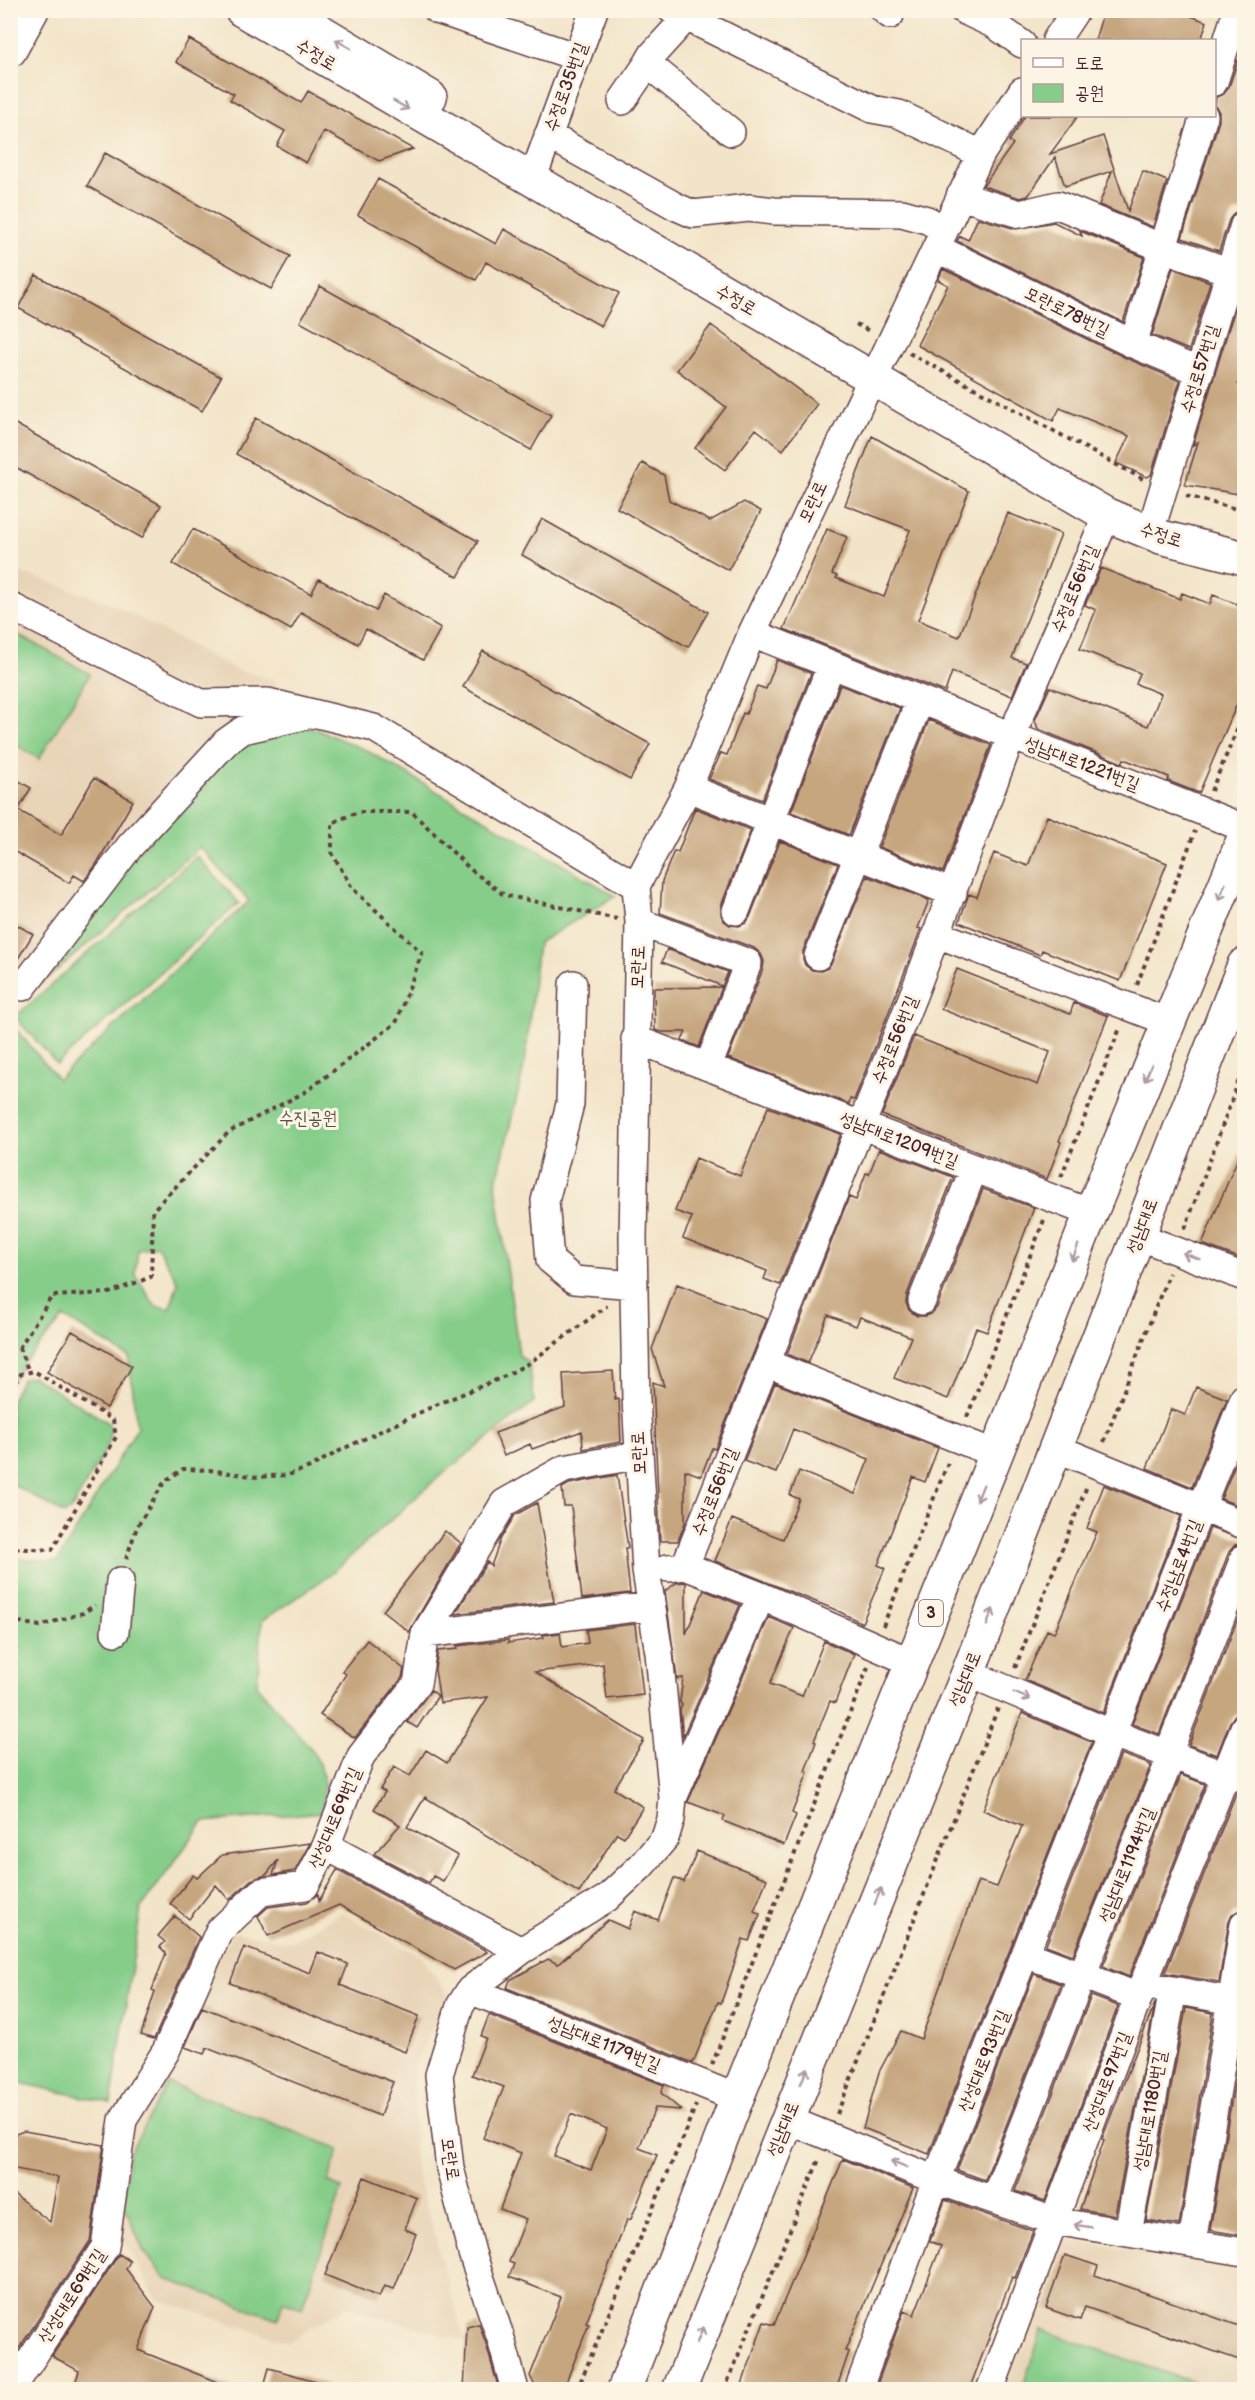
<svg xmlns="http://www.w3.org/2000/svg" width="1255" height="2400" font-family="'Balsamiq Sans','Poor Story',sans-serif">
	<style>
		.built { fill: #e8d4b7 }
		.green { fill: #85cd89; stroke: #68765a; stroke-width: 1.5; fill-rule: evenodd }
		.building { fill: #c6a67f; fill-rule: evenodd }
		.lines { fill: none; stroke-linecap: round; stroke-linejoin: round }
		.minor-casing { stroke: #633d43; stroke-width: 30 }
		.major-casing { stroke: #633d43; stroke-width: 36 }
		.highway-casing { stroke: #633d43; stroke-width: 36 }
		.path { stroke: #633d43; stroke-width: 4; stroke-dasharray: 4.5 4.5; stroke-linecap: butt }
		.minor { stroke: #fff; stroke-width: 27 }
		.major { stroke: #fff; stroke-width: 33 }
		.highway { stroke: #fff; stroke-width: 33 }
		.oneway { stroke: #ae9aa0 }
		.labels { text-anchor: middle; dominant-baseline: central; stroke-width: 6; stroke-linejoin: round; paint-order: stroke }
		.shield { fill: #fcf5e5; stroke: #7f5f63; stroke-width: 1.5 }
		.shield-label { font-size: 16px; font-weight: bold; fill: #4a1f2b }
		.street-label { font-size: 18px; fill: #4a1f2b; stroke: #fcf5e5 }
		.park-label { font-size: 18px; fill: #5c5347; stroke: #fcf5e5 }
	</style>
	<rect width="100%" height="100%" fill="#fcf5e5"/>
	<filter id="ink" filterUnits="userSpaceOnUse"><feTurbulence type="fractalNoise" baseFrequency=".0167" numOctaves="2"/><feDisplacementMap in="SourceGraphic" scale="12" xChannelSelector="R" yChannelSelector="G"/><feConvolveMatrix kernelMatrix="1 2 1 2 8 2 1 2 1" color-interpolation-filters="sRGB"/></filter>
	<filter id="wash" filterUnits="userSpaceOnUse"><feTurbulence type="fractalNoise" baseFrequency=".008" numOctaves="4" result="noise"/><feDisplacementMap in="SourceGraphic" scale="24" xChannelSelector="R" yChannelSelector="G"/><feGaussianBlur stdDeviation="1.35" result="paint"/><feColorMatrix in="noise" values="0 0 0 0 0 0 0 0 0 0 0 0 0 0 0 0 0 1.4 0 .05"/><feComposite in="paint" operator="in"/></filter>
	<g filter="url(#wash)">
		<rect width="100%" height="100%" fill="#f2e4c8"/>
		<!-- built -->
		<path class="built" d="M11 569 111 603 234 669 276 681 272 715 190 759 11 986Z
			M342 1913 422 1957 448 1995 413 2068 415 2169 465 2341 345 2307 288 2342 156 2299 116 2226 125 2126 233 1932 291 1942Z
			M1062 2239 1244 2267V2389L1002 2390Z"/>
		<!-- green -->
		<path class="green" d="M11 631 90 674 39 759 11 742Z
			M308 726 366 750 616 896 538 943 525 1062 496 1185 519 1355 529 1363 534 1402 434 1481 330 1575 262 1621 257 1686 313 1751 324 1776 323 1812 203 1822 141 1908 111 2103 11 2081 10 1557 57 1562 137 1428 129 1357 64 1317 25 1361 11 1383V1035L14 1027 58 1079 249 901 200 847 41 984 94 902 230 752 246 741ZM157 1246 178 1282 170 1309 155 1306 135 1274 138 1250Z
			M197 856 239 903 57 1064 15 1017Z
			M32 1376 107 1422 111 1428 108 1445 71 1510 64 1514 11 1483V1400L22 1379Z
			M168 2083 339 2149 328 2182 342 2189 302 2308 283 2301 278 2319 166 2279 143 2250 124 2204 129 2154Z
			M1042 2330 1213 2389H1022Z"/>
		<g id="blocks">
			<!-- building -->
			<path class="building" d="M1104 10H1174L1207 22 1201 40H1095Z
				M189 39 301 103 308 91 413 149 379 161 324 131 306 163 277 146 285 131 230 100 234 94 176 62Z
				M1238 60 1245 62V210L1234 213 1229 220 1219 251 1182 238 1219 121V112L1215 105 1216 97 1224 94 1229 87Z
				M1025 116H1078L1050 154 1103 136 1128 211 1143 171 1167 181 1153 227 1099 205 1112 171 1065 186 1055 157 1028 196 1020 198 983 186 1013 144 1009 141Z
				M105 153 290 256 271 289 87 186Z
				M378 179 496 244 504 229 619 293 601 326 486 262 476 280 358 215Z
				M978 218 1016 229 1054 222 1082 236 1080 231 1144 257 1123 322 957 241 960 236 968 240Z
				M1173 268 1210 282 1189 350 1152 335Z
				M943 269 1126 358 1180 381 1151 475 1147 477 1116 463 1129 436 1060 408 1053 421 917 345 948 285 938 280Z
				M36 275 221 377 202 411 18 308Z
				M320 286 551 415 531 450 300 322Z
				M1240 292H1245V367L1238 384 1245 387V442L1239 457 1245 459V495L1185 485 1198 442 1193 445Z
				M711 325 817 404 783 450 756 429 725 470 695 448 726 407 677 370Z
				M256 418 478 541 458 577 236 454Z
				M10 421 161 505 142 538 10 464Z
				M872 436 969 491 918 620 959 637 1008 513 1061 534 1012 658 1026 663 1012 696 952 672 945 692 784 629 827 529 847 537 832 574 837 576 836 578 884 597 910 530 845 505Z
				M642 463 664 475 669 500 710 521 744 502 761 511 728 570 617 508Z
				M542 519 708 612 688 647 522 555Z
				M193 529 311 594 319 579 376 611 384 595 441 628 423 660 366 629 358 644 301 612 291 630 173 564Z
				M1101 568 1180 599 1182 593 1210 604 1213 595 1245 607V685L1199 793 1168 781 1169 777 1124 759 1122 763 1038 729 1035 720 1050 687 1148 726 1161 694 1136 684 1140 673 1080 649 1096 610 1085 605Z
				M483 651 650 744 630 780 463 687Z
				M777 660 811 673 762 800 709 779 721 753 727 755 743 713 746 714 757 686 766 689Z
				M840 685 900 708 849 835 791 812Z
				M929 720 991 745 943 872 879 847Z
				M10 776 31 788 18 810 61 835 94 778 133 801 96 865 84 881 74 875 69 883 10 849Z
				M695 808 751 830 721 906V914L723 920 730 925 739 926 746 923 750 917 780 841 838 864 803 951V959L805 965 812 970 821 971 828 968 832 962 867 876 929 900 918 928 921 929 903 976 854 1100 850 1099 849 1104 728 1058 763 969 764 961 761 954 754 948 660 913 662 881 674 851 678 852Z
				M1047 816 1167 863 1120 981 1042 950 1040 955 959 922 969 894 977 897 994 853 1028 866Z
				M10 921 33 934 10 972Z
				M667 949 728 972 722 986 662 962Z
				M957 969 1070 1014 1074 1003 1108 1016 1059 1141 1061 1142 1047 1179 882 1115 914 1036 1038 1085 1050 1052 941 1009Z
				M722 987 699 1047 682 1040 686 1032H662L655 1030 654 988Z
				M768 1107 841 1134 780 1285 764 1279 767 1271 683 1238 692 1217 675 1211 696 1158 740 1176Z
				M1245 1141V1260L1202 1244Z
				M879 1149 953 1177 907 1295 906 1303 909 1310 917 1316H925L931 1314 937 1307 983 1189 1034 1208 987 1332 976 1328 948 1399 894 1378 911 1337 860 1317 856 1326 828 1315 827 1317 808 1363 787 1354 849 1197 856 1200 866 1173 869 1174Z
				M677 1284 767 1319 715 1449 712 1448 701 1476 685 1470V1523L678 1541H660L653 1382 664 1386 652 1349Z
				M72 1331 132 1366 107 1408 47 1372Z
				M613 1371 615 1400 619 1399 621 1442 583 1449 582 1431 532 1449 530 1444 504 1456 495 1433 565 1407 563 1374Z
				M775 1383 938 1448 925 1482 913 1477 878 1565 885 1568 862 1623 836 1610 715 1561 732 1519 783 1539 799 1499 790 1495 799 1471 855 1494 869 1459 793 1429 776 1473 744 1461Z
				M1196 1387 1227 1399 1192 1487 1147 1468 1171 1409 1185 1415Z
				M1245 1440V1508L1221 1499Z
				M617 1475 628 1548H625L630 1593 582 1599 571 1506H564L562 1488 569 1484Z
				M1104 1485 1181 1516 1103 1713 1025 1680 1047 1630 1054 1633 1097 1532 1087 1528Z
				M537 1503 554 1602 455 1614 487 1562 491 1566 501 1538 515 1515Z
				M1210 1528 1245 1540V1543L1235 1545 1229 1552 1159 1734 1132 1724Z
				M445 1531 461 1543 409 1632 383 1611Z
				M683 1582 686 1583V1634L704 1590 740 1605 683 1736 680 1710 682 1705 680 1702 683 1678 677 1679 665 1591 676 1583Z
				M1245 1600V1713L1235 1715 1230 1722 1217 1755 1189 1745Z
				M769 1617 794 1628 770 1684 802 1696 824 1641 854 1654 835 1703 830 1701 814 1741 816 1742 805 1771 808 1772 792 1813 796 1815 784 1845 723 1821 725 1816 688 1802Z
				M635 1624 643 1695 607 1699 603 1664 535 1672 644 1740 614 1789 643 1807 624 1837 617 1833 579 1893 425 1797 407 1827 458 1856 443 1881 433 1876 429 1883 374 1854 400 1825 374 1809 385 1792 380 1789 394 1767 410 1776 426 1750 447 1763 488 1697 440 1703 435 1669 438 1651 458 1649 457 1646 508 1640V1643L544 1638 543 1635 560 1633 562 1647 588 1643 586 1630Z
				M367 1640 404 1669 402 1678 355 1738 320 1715 346 1674 342 1671Z
				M431 1690 438 1696 417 1728 407 1722Z
				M1022 1713 1092 1742 929 2154 863 2128 879 2072 901 2031 921 2039 978 1881 997 1887 1022 1826 983 1810Z
				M1121 1754 1151 1765 1073 1955 1046 1945Z
				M1181 1775 1205 1784 1129 1977 1103 1966Z
				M1236 1793H1245V1909L1232 1914 1229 1921 1219 1982 1165 1973Z
				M310 1843 295 1871 273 1875 278 1860 266 1875 251 1880 229 1900 216 1885 189 1919 170 1904 193 1875 197 1878 222 1855Z
				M697 1851 767 1879 754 1911 760 1914 749 1941 743 1939 721 2003 718 2002 693 2063 507 1988 510 1980 548 1959 558 1964 608 1920 628 1929 635 1911 658 1920 674 1878 684 1882Z
				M337 1870 485 1950 487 1952 454 1970 339 1905 268 1936 258 1916 268 1907 307 1902 318 1894 319 1901Z
				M175 1916 199 1937 154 2039 141 2035 155 1991 152 1990 166 1953 160 1947 165 1942 158 1936Z
				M244 1947 310 1973 318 1952 348 1964 340 1985 419 2016 405 2052 230 1983Z
				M1034 1974 1061 1984 985 2180 957 2170Z
				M1091 1996 1118 2006 1045 2201 1015 2191Z
				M1155 2003 1115 2215 1080 2209 1104 2140 1102 2139Z
				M202 2007 393 2082 380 2116 207 2048 204 2054 185 2047Z
				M1186 2008 1213 2013 1179 2225 1146 2220Z
				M489 2015 664 2085 661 2093 681 2110 655 2108 639 2148 657 2155 631 2219 627 2220 586 2323 589 2324 563 2390H537L530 2376 561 2297 509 2277 514 2264 509 2262 526 2219 500 2209 521 2153 483 2138 504 2087 472 2075 486 2038 481 2036ZM571 2114 607 2129 591 2170 554 2156Z
				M1245 2019V2236L1210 2230Z
				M24 2131 104 2145 90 2241 10 2362V2191L50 2222 58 2177 10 2168V2136Z
				M843 2159 913 2188 845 2351 849 2352 836 2390H740L764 2322 774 2325Z
				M364 2177 417 2198 405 2229 416 2234 394 2289 384 2286 379 2297 325 2275Z
				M945 2200 1033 2231 1015 2278 1012 2277 969 2390H875L904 2311 914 2315 941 2246 930 2241Z
				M119 2254 130 2261 126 2269 155 2307 138 2350 237 2390H73L79 2371 52 2356Z
				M1065 2255 1098 2266 1095 2275 1245 2328V2362L1085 2307 1080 2320 1046 2308Z
				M479 2324 486 2344 499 2390H464L467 2327Z
				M269 2368 327 2384 326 2390H263Z"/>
		</g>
	</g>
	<g filter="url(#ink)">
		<use href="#blocks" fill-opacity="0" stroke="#633d43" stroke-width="1.5"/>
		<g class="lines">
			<!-- minor casing -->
			<g class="minor-casing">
				<path id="minor" d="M437 10 577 57
					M672 10 872 109 899 114 981 154
					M884 10 890 15
					M963 10 995 25 1022 44
					M1056 40 1076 10
					M646 66 653 54 693 10
					M1214 82 1237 10
					M622 101 646 66 654 69 731 132
					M548 135 677 207 693 214 749 208 774 211 902 213 927 220 944 229
					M538 164 594 10
					M960 196 1020 214 1058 205 1163 248 1244 277
					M936 248 1133 344 1200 372
					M1133 344 1204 116
					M880 365 981 154 1022 91
					M1156 513 1244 225
					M10 606 201 703 268 702 374 728 636 886
					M752 633 1244 828
					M688 788 953 893
					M736 911 831 665
					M639 922 748 963 708 1067
					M937 934 1169 1022
					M818 956 920 700
					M573 984 570 1104 545 1201 550 1260 574 1280 634 1285
					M23 987 130 846 226 742 243 730 312 714
					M635 1039 1091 1213
					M1138 1236 1244 1277
					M922 1301 974 1168
					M766 1363 996 1454
					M1056 1448 1244 1525
					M685 1566 914 993 1011 737 1107 515
					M668 1568 685 1566 761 1596 911 1662
					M115 1632 120 1581
					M425 1634 651 1606
					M968 1673 1113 1734 1226 1775 1244 1778
					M1168 1754 1244 1558
					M674 1796 761 1596
					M326 1846 521 1951
					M1026 1954 1139 1997
					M1156 1987 1244 2003
					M470 1990 737 2098
					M786 2119 936 2180 1054 2221 1244 2252
					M994 2200 1082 1975 1172 1755
					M1128 2233 1173 1990
					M1192 2243 1244 1924
					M11 2390 105 2247 123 2120 166 2051 219 1931 261 1892 305 1886 326 1846 361 1756 417 1684 425 1634 504 1503 564 1469 639 1455
					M515 2390 501 2339 472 2253 450 2168 439 2075 460 2006 470 1990 521 1951 607 1898 641 1866 665 1838 671 1819 673 1798 659 1653 646 1571 636 1399 633 1238 639 922 636 886 688 788 752 633 871 380
					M858 2390 936 2180 1244 1398
					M990 2390 1143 1985 1244 1728"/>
			</g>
			<!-- major casing -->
			<g class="major-casing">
				<path id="major" d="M242 10 1107 515 1161 537 1244 558
					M285 10 430 97
					M624 2390 737 2098 996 1454 1091 1213 1244 838
					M679 2390 968 1673 1244 965"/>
			</g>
			<!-- highway casing -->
			<g class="highway-casing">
				<path id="highway" d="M10 50 32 10"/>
			</g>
			<!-- path -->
			<path class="path" d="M856 324 871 332
				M909 353 1143 479
				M1186 496 1244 511
				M1211 791 1244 714
				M1137 985 1195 831
				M10 1031 16 1008
				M1061 1177 1120 1028
				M1185 1229 1244 1066
				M10 1344 19 1348 29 1372
				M19 1348 52 1296 109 1293 151 1277 153 1210 229 1132 307 1091 396 1023 422 953 352 888 332 853V823L358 812H412L470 869 504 895 617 919
				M10 1391 21 1374 34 1371 113 1420 116 1437 52 1550 10 1548
				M967 1417 1044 1220
				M1104 1442 1169 1273
				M126 1559 137 1527 155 1497 165 1481 183 1469 209 1470 257 1477 288 1475 310 1467 347 1447 438 1404 501 1378 529 1363 607 1306
				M10 1619 13 1621 40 1626 83 1613 95 1605
				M883 1626 949 1460
				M1015 1668 1087 1486
				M712 2065 868 1667
				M837 2114 998 1708
				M577 2390 696 2105
				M724 2390 820 2157"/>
			<!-- minor -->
			<use href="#minor" class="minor"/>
			<!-- major -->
			<use href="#major" class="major"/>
			<!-- highway -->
			<use href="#highway" class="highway"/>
		</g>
		<!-- one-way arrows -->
		<defs><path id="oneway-shaft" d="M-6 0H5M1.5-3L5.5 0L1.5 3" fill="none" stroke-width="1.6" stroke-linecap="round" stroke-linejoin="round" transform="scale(1.5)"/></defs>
		<g class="oneway">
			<use href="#oneway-shaft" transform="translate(343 44) rotate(-150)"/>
			<use href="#oneway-shaft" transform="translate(401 105) rotate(30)"/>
			<use href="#oneway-shaft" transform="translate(1222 892) rotate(112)"/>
			<use href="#oneway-shaft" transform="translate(1148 1073) rotate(112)"/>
			<use href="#oneway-shaft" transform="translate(1075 1253) rotate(111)"/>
			<use href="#oneway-shaft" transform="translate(1191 1256) rotate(-159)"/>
			<use href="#oneway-shaft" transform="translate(980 1493) rotate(112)"/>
			<use href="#oneway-shaft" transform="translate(990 1617) rotate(-69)"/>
			<use href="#oneway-shaft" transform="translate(1022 1696) rotate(23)"/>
			<use href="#oneway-shaft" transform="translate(878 1896) rotate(-68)"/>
			<use href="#oneway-shaft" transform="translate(804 2076) rotate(-68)"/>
			<use href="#oneway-shaft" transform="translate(899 2164) rotate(-158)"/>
			<use href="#oneway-shaft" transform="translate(1083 2226) rotate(-171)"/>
			<use href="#oneway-shaft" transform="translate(700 2335) rotate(-68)"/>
		</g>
	</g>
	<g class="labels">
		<!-- shield labels -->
		<rect class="shield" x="919" y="1600" width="24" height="26" rx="4.5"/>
		<g class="shield-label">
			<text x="931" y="1613">3</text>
		</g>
		<!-- street labels -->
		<g class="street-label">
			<text transform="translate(316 55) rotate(31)">수정로</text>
			<text transform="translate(566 87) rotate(-70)">수정로35번길</text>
			<text transform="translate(736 300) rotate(30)">수정로</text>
			<text transform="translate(1067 312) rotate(26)">모란로78번길</text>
			<text transform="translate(1200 369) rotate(-73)">수정로57번길</text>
			<text transform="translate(813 502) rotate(-65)">모란로</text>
			<text transform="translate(1161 535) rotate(18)">수정로</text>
			<text transform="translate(1075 589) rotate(-67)">수정로56번길</text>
			<text transform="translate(1082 764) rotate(21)">성남대로1221번길</text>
			<text transform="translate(638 967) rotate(-88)">모란로</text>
			<text transform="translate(895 1040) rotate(-68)">수정로56번길</text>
			<text transform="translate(899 1140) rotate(21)">성남대로1209번길</text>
			<text transform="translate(1142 1226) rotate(-69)">성남대로</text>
			<text transform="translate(639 1453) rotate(-93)">모란로</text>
			<text transform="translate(715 1492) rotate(-68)">수정로56번길</text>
			<text transform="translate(1179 1566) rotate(-69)">수정남로4번길</text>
			<text transform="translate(965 1679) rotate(-68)">성남대로</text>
			<text transform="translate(335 1818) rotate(-67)">산성대로69번길</text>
			<text transform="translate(1127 1865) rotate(-68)">성남대로1194번길</text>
			<text transform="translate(604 2044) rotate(22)">성남대로1179번길</text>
			<text transform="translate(984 2061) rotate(-68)">산성대로93번길</text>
			<text transform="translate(1107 2082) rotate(-69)">산성대로97번길</text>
			<text transform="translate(1150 2111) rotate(-80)">성남대로1180번길</text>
			<text transform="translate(783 2129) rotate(-68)">성남대로</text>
			<text transform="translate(450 2159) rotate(81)">모란로</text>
			<text transform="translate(72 2296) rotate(-57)">산성대로69번길</text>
		</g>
		<!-- park labels -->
		<g class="park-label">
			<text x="308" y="1118">수진공원</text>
		</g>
	</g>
	<!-- margin -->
	<rect width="1255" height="2400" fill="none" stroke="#fcf5e5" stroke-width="36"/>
	<!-- legend -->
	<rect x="1021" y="39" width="195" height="78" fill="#fcf5e5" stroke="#b59f9b" stroke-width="1.5"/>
	<rect x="1033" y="58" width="30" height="9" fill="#ffffff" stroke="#b59f9b" stroke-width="1.5"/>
	<text x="1075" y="69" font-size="18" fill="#4a1f2b">도로</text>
	<rect x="1033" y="84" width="30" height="18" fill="#85cd89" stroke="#b59f9b" stroke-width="1.5"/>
	<text x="1075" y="99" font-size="18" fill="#4a1f2b">공원</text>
</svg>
